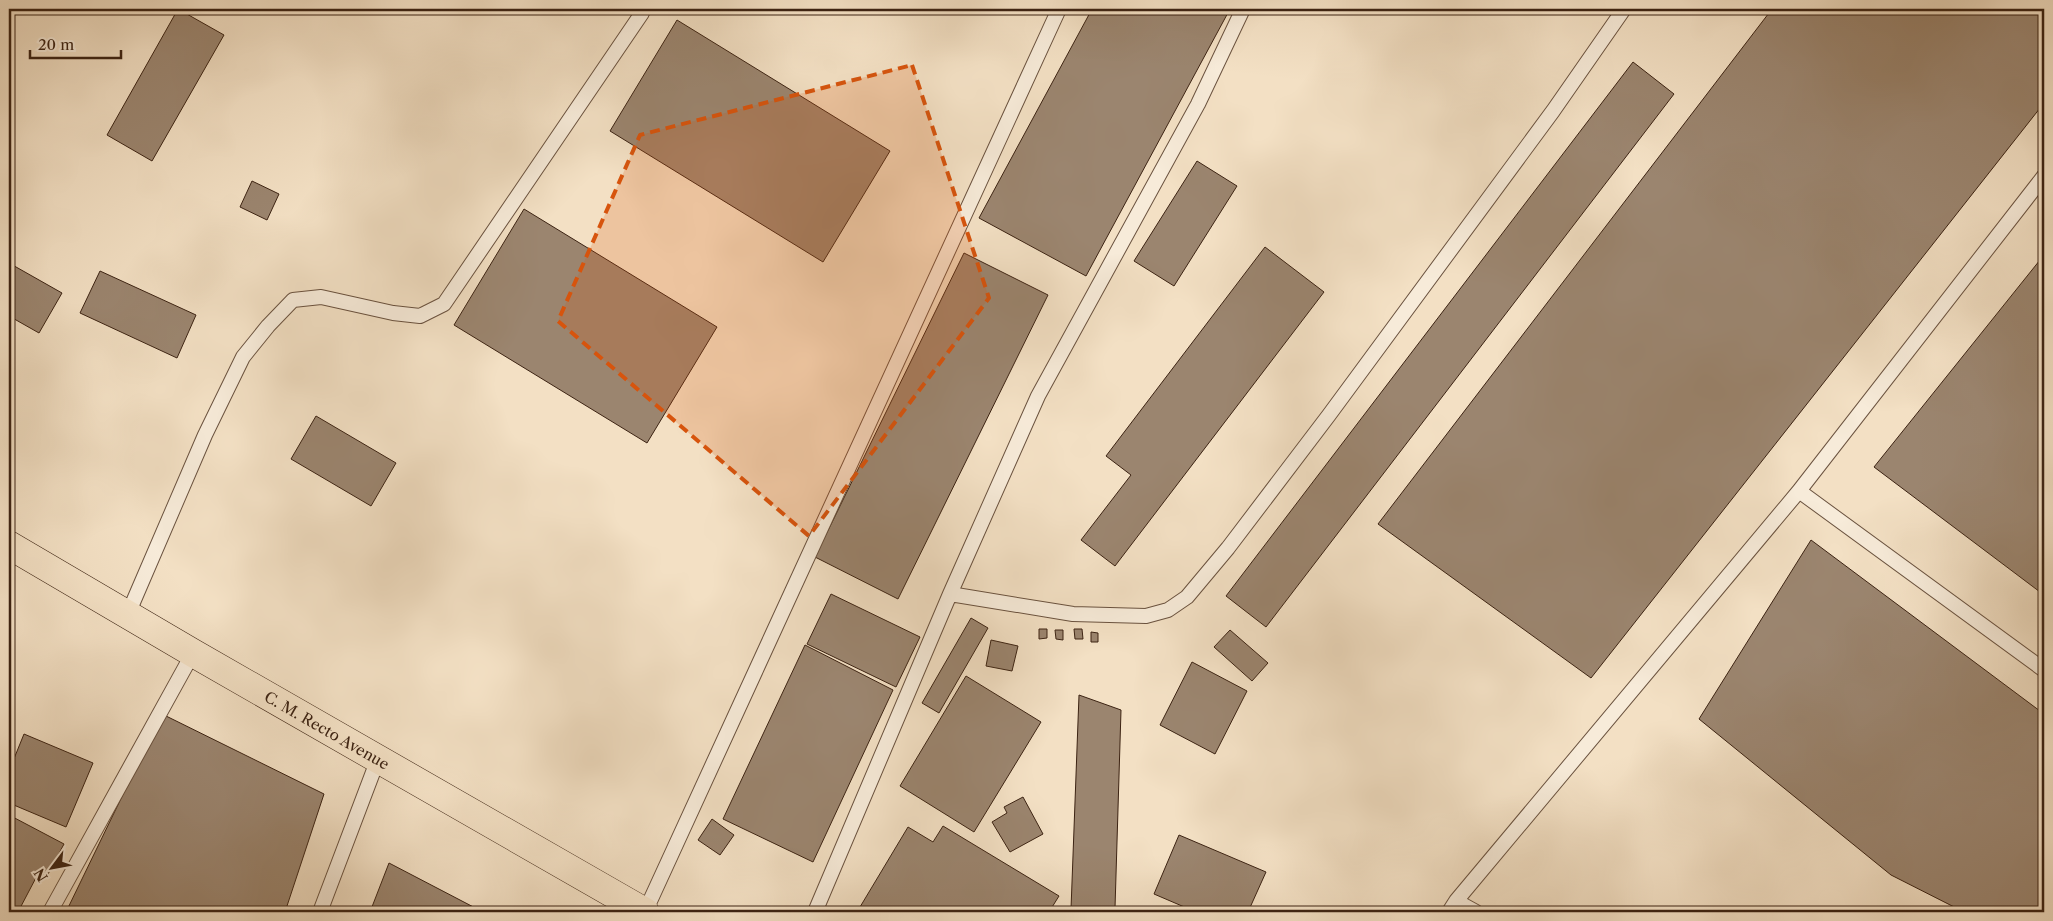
<svg xmlns="http://www.w3.org/2000/svg" width="2053" height="921" font-family="'Libre Caslon Text',serif">
	<style>
		.building { fill: #9b856f; stroke: #3c2313 }
		.lines { fill: none; stroke-linecap: round; stroke-linejoin: round }
		.service-casing { stroke: #6a523f; stroke-width: 16 }
		.trunk-casing { stroke: #3c2313; stroke-width: 29 }
		.service { stroke: #f7ebd9; stroke-width: 14 }
		.trunk { stroke: #f3e0c4; stroke-width: 28 }
		.marked { fill: #d7540d; fill-opacity: 0.2; stroke: #d7540d; stroke-width: 4; stroke-dasharray: 10 6; stroke-linejoin: round }
		.labels { text-anchor: middle; dominant-baseline: central; stroke-width: 4; stroke-linejoin: round; paint-order: stroke }
		.street-label { font-size: 15px; fill: #3c2313; stroke: #f7ebd9 }
	</style>
	<rect width="100%" height="100%" fill="#f3e0c4"/>
	<filter id="stains"><feTurbulence type="fractalNoise" baseFrequency=".004" numOctaves="4"/><feColorMatrix values="0 0 0 0 .2 0 0 0 0 .09 0 0 0 0 .02 0 0 0 .5 -.17"/></filter>
	<radialGradient id="worn" r=".72"><stop offset=".6" stop-color="#630" stop-opacity="0"/><stop offset="1" stop-color="#630" stop-opacity=".3"/></radialGradient>
	<!-- building -->
	<path class="building" d="M178 9 224 35 152 161 107 135Z
		M1092 9H1230L1086 276 979 218Z
		M1772 9H2044V103L1591 678 1378 524Z
		M677 20 890 151 823 262 610 131Z
		M1633 62 1674 94 1266 627 1226 596Z
		M1197 161 1237 186 1174 286 1134 261Z
		M252 181 279 194 267 220 240 207Z
		M524 209 717 327 647 443 454 325Z
		M1265 247 1324 292 1115 566 1081 540 1131 475 1106 456Z
		M964 253 1048 295 898 599 815 557Z
		M2044 255V595L1874 467Z
		M9 263 62 293 39 333 9 316Z
		M100 271 196 315 177 358 80 313Z
		M316 416 396 463 371 506 291 459Z
		M1811 540 2044 714V912H1964L1891 875 1699 719Z
		M831 594 920 637 896 687 807 644Z
		M971 618 988 628 939 713 922 703Z
		M1039 629H1047V638L1039 639Z
		M1074 629H1082L1083 639H1075Z
		M1055 630H1063V640L1056 639Z
		M1230 630 1268 663 1252 681 1214 647Z
		M1091 632 1098 633V642H1091Z
		M991 640 1018 646 1012 671 986 666Z
		M805 645 893 690 813 862 723 819Z
		M1192 662 1247 691 1215 754 1160 725Z
		M966 676 1041 722 974 832 900 786Z
		M1079 695 1121 710 1115 908 1071 909Z
		M162 714 324 794 285 912H66Z
		M24 734 93 763 66 827 9 803V771Z
		M1023 797 1043 834 1010 852 992 822 1007 813 1004 807Z
		M9 815 64 844 47 876 39 872 18 912H9Z
		M712 819 734 835 720 855 698 840Z
		M943 826 1059 896 1049 912H857L908 827 933 842Z
		M1179 835 1266 872 1248 912H1196L1154 894Z
		M389 863 483 912H370Z"/>
	<g class="lines">
		<!-- service casing -->
		<g class="service-casing">
			<path id="service" d="M2044 176 1799 491 2044 670
				M950 594 1073 614 1146 616 1168 610 1187 597 1228 548 1329 415 1553 111 1624 9
				M128 614 205 435 243 357 268 326 293 300 321 297 393 313 420 316 444 304 642 13
				M1456 901 1799 491
				M50 912 193 653
				M320 912 378 759
				M645 912 1059 9
				M815 912 950 594 1038 396 1198 104 1243 9
				M1449 912 1456 901 1476 912"/>
		</g>
		<!-- trunk casing -->
		<g class="trunk-casing">
			<g id="trunk">
				<path id="s1" d="M9 545 193 653 645 912"/>
			</g>
		</g>
		<!-- service -->
		<use href="#service" class="service"/>
		<!-- trunk -->
		<use href="#trunk" class="trunk"/>
	</g>
	<!-- marked area -->
	<path class="marked" d="M912 65 989 298 809 536 558 321 640 135Z"/>
	<g class="labels">
		<!-- street labels -->
		<g class="street-label">
			<text stroke="none"><textPath href="#s1" startOffset="368">C. M. Recto Avenue</textPath></text>
		</g>
	</g>
	<!-- margin -->
	<rect width="2053" height="921" fill="none" stroke="#f3e0c4" stroke-width="30"/>
	<rect x="10" y="10" width="2033" height="901" fill="none" stroke="#3c2313" stroke-width="2.5"/>
	<rect x="15" y="15" width="2023" height="891" fill="none" stroke="#3c2313"/>
	<!-- north arrow -->
	<g transform="translate(52 868) rotate(238)" stroke="#f7ebd9" stroke-width="4" paint-order="stroke">
	<path d="M0-4L9 19L0 12L-9 19Z" fill="#3c2313"/>
	<text y="-8" font-size="14" font-weight="bold" text-anchor="middle" fill="#3c2313">N</text>
	</g>
	<!-- scale -->
	<path d="M30 50v8h91v-8" fill="none" stroke="#3c2313" stroke-width="2.5"/>
	<text x="38" y="50" font-size="15" fill="#3c2313" stroke="#f7ebd9" stroke-width="4" paint-order="stroke">20 m</text>
	<rect width="100%" height="100%" filter="url(#stains)"/>
	<rect width="100%" height="100%" fill="url(#worn)"/>
</svg>
